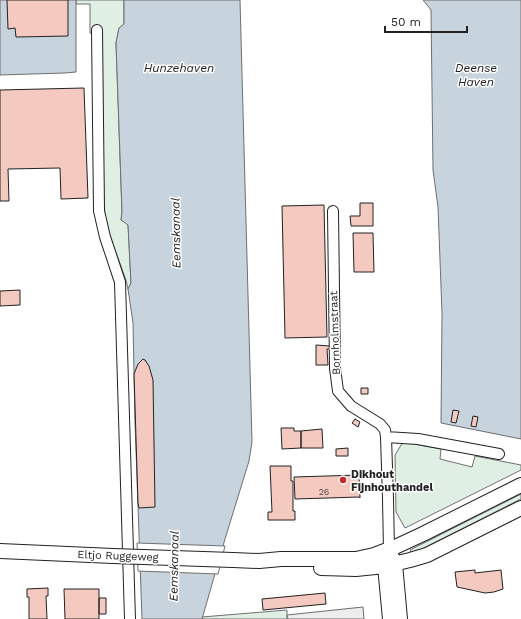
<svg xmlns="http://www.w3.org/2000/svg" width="521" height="619" font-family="'Work Sans',sans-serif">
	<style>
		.green { fill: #e0efe3; stroke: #6f6f6f }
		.parking { fill: #ededed; stroke: #6f6f6f }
		.water { fill: #c7d3dd; stroke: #6f6f6f }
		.pier { fill: #fff; stroke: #6f6f6f }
		.building { fill: #f3c9c0; stroke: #222 }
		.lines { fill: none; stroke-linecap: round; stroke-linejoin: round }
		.street-casing { stroke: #222; stroke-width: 12 }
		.secondary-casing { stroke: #222; stroke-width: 16 }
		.street { stroke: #fff; stroke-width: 10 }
		.secondary { stroke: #fff; stroke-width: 14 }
		.secondary-bridge-casing { stroke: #222; stroke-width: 16; stroke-linecap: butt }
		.secondary-bridge { stroke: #fff; stroke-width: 14 }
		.poi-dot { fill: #c62828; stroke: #fff; stroke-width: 1.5 }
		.labels { text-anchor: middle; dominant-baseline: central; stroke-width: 3; stroke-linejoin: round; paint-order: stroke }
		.number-label { font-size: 9px; fill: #564c4a }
		.street-label { font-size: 11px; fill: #222; stroke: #fff }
		.poi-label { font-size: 11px; font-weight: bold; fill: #222; stroke: #fff; text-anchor: start }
		.water-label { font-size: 12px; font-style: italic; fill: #222; stroke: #fff }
	</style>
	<rect width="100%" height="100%" fill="#fff"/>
	<!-- green -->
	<path class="green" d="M76 0H124V25L119 28 116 43 122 212 121 220 128 224 131 283 128 289 126 280 106 225 104 203 100 35 90 33V4H76Z
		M403 442 441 449 440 459 472 467 475 456 521 465V470L405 528 396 512 395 455Z
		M521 494V499L412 554 410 550Z
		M287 610V619H202V617Z"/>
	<!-- parking -->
	<path class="parking" d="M363 607 364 619H288L287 615Z"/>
	<!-- water -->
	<path class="water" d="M0 0H76V72L65 73 0 75Z
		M124 0H240L252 442 249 461 225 539 202 619H142L135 422 133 323 128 289 131 283 128 225 121 220 122 212 116 43 119 28 124 24Z
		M423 0H521V439L441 423 442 313 438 207 433 170 431 10Z"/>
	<!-- pier -->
	<path class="pier" d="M137 543 225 546 218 574 138 571Z"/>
	<!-- building -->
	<path class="building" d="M7 0H68V36L16 37 15 28 8 29Z
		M84 88 88 198 61 199 60 168 8 169 9 201H0V90Z
		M360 203H373V226H351L350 216H360Z
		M324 205 327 337 285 338 282 206Z
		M353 233H373L374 272H354Z
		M20 290V305L0 306V291Z
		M316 345 330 346V349H327L328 365H316Z
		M143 359 145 360 149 366 153 380 155 507 139 508 138 503 134 374 138 364Z
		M361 388H368V394H361Z
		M453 410 459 411 456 423 451 422Z
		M473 416 478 417 476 427 471 426Z
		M355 419 360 422 358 427 352 423Z
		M281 428H294V431H301V448L282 449Z
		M322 429 323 448H301V431Z
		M348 448V456H336V449Z
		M270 466H291V481H293V511H295V520H268V512H272Z
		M359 473 360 498 359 497 295 499 294 477 359 475Z
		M475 570V573L501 570 503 589 494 592 485 593 457 587 455 572Z
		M48 588V596H46L47 619H29V597H27V589Z
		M64 589H99V619H65Z
		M325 593 326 604 263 610 262 599Z
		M99 598H106V614H99Z"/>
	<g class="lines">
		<!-- street casing -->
		<g class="street-casing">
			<path id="street" d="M97 30 99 211 105 237 120 282 130 619
				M333 211 335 368 338 391 351 406 380 424 385 430 386 437 388 499 389 550
				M386 437 418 439 499 454"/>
		</g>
		<!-- secondary casing -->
		<g class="secondary-casing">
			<path id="secondary" d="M0 551 113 556
				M391 555 395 564 400 619
				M387 558 385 566 390 619
				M233 560 259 561 281 559H356L374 555 395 547 423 534 521 485
				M321 568 356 569 385 566 410 560 427 555 521 508"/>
		</g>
		<!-- street -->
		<use href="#street" class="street"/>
		<!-- secondary -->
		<use href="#secondary" class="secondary"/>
		<!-- secondary-bridge casing -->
		<g class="secondary-bridge-casing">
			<path id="secondary-bridge" d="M113 556 233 560"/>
		</g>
		<!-- secondary-bridge -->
		<use href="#secondary-bridge" class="secondary-bridge"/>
	</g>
	<!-- markers -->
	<circle class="poi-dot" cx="343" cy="480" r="4"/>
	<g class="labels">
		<!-- number labels -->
		<g class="number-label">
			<text x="324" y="492">26</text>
		</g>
		<!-- street labels -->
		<g class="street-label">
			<text transform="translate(335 333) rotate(-92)">Bornholmstraat</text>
			<text transform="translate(118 556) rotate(2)">Eltjo Ruggeweg</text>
		</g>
		<!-- poi labels -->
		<g class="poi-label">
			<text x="351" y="474">Dikhout<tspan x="351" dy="13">Fijnhouthandel</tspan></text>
		</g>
		<!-- water labels -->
		<g class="water-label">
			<text x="179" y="68">Hunzehaven</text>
			<text x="476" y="68">Deense<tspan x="476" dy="14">Haven</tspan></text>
			<text transform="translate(176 233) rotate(-91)">Eemskanaal</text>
			<text transform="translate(174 566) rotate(-89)">Eemskanaal</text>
		</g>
	</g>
	<!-- scale -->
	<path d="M385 26v6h82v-6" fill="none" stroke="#222222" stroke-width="2"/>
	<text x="391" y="26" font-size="12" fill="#222222" stroke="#ffffff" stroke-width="3" paint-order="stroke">50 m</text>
</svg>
